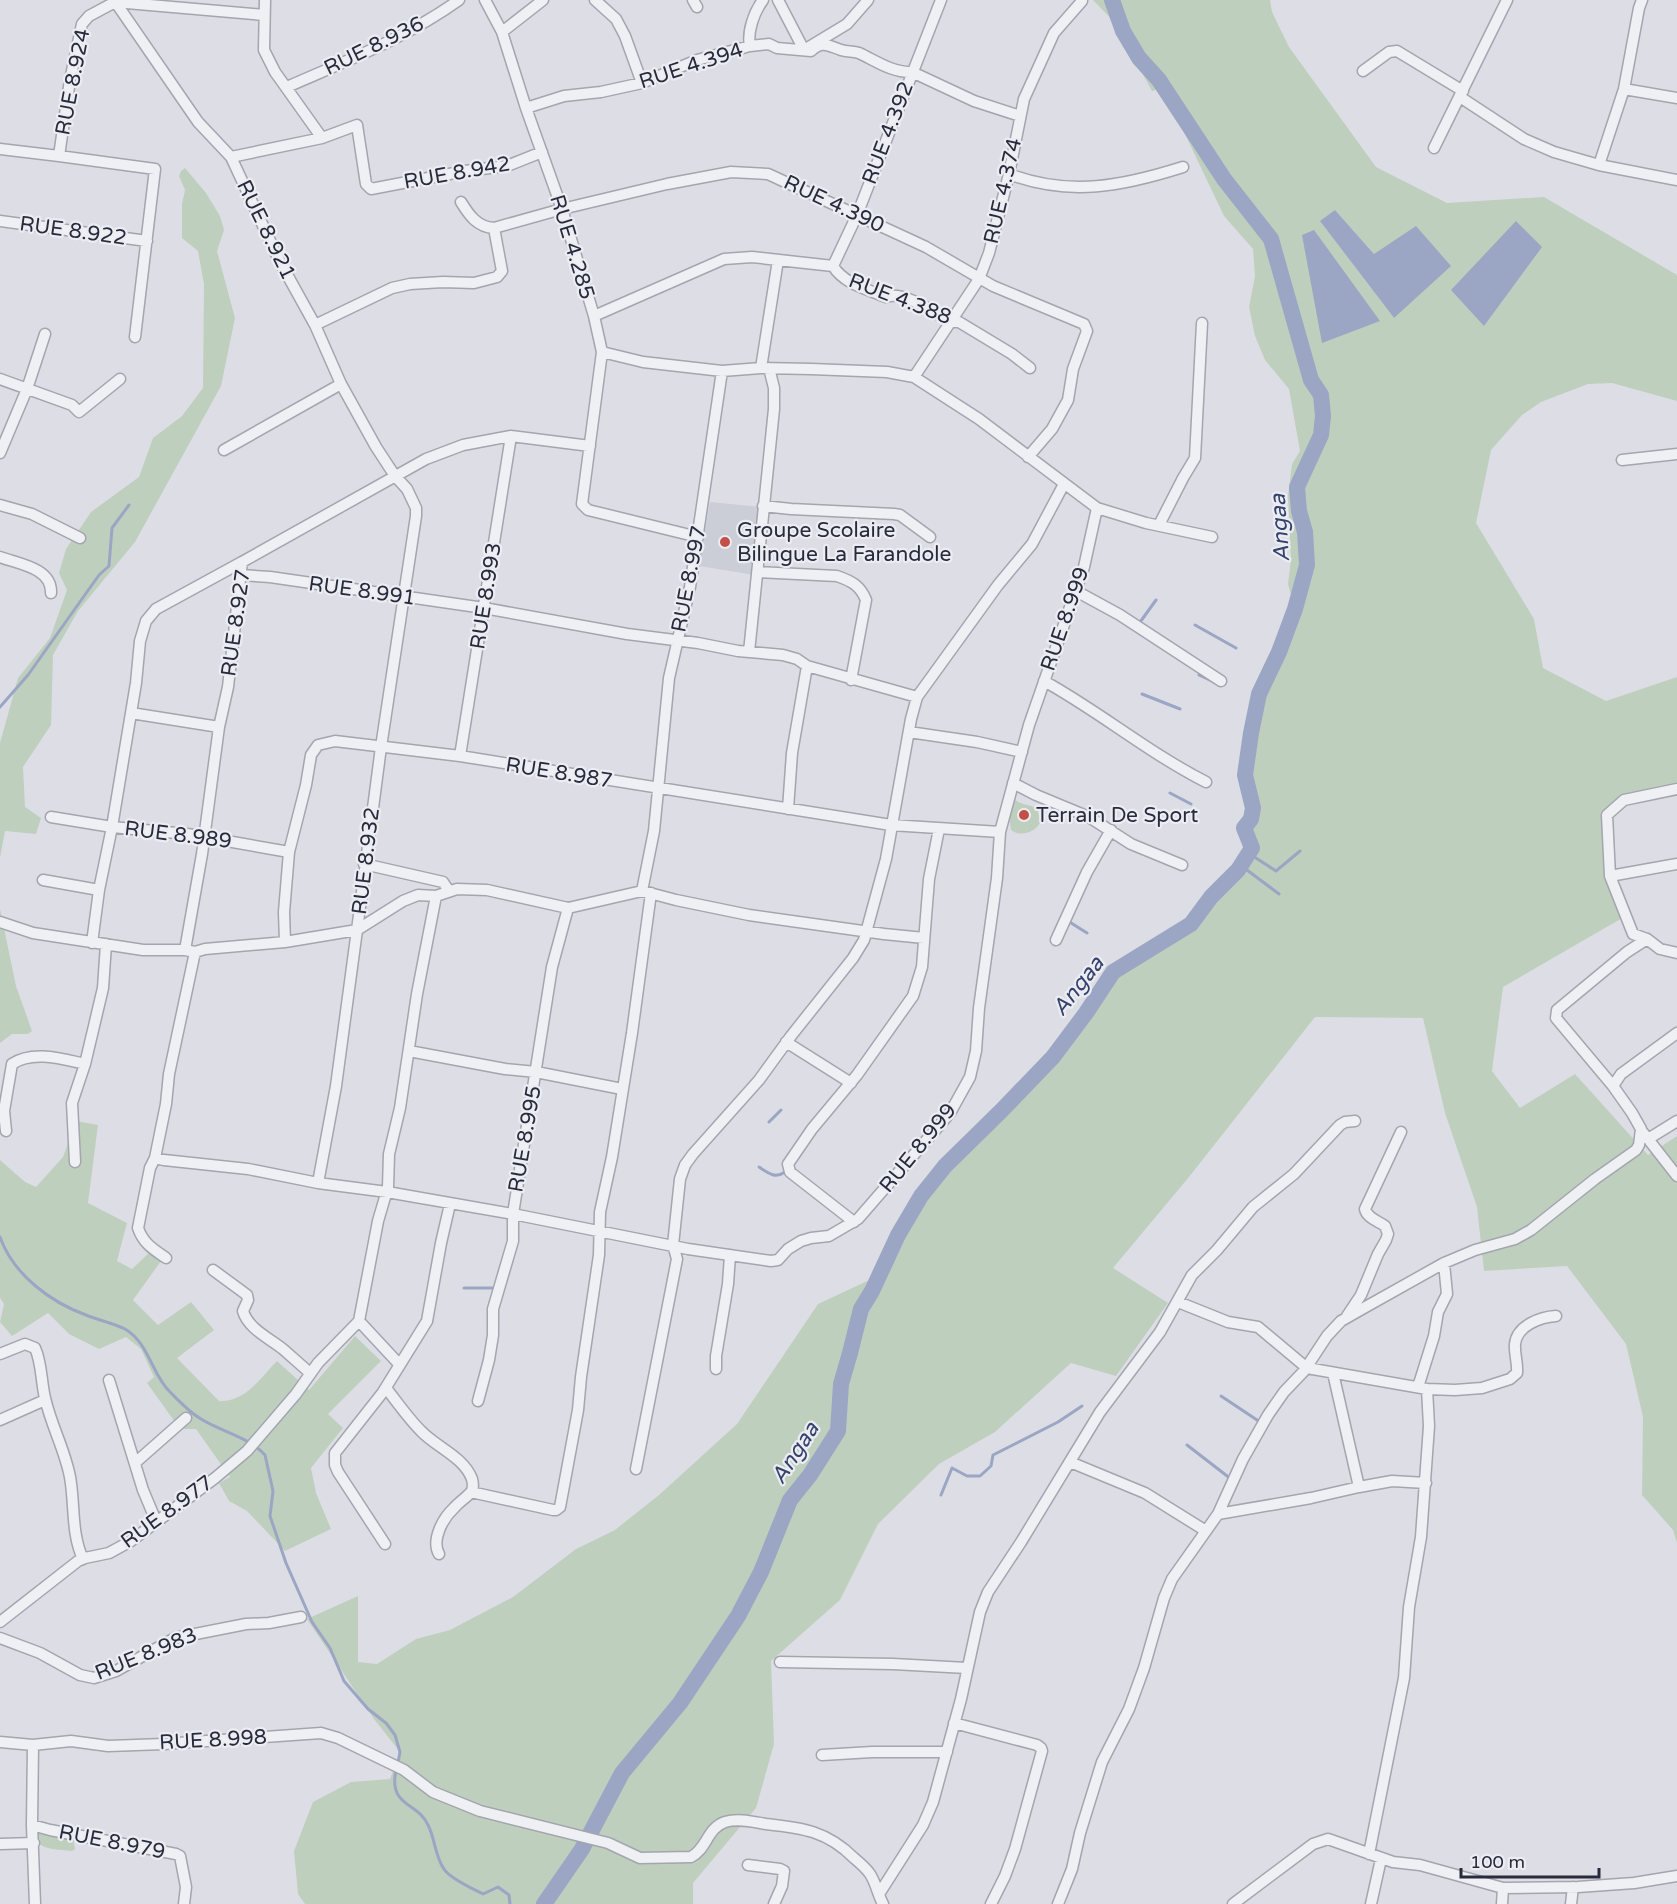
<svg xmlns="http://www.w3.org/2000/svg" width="1677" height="1904" font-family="'Varela Round',sans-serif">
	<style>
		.built { fill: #cbcdd7 }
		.green { fill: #bfcfbe; fill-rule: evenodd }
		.water { fill: #9aa6c3 }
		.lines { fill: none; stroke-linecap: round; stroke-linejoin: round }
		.stream { stroke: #9aa6c3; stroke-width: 3 }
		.river { stroke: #9aa6c3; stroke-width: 16 }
		.street-casing { stroke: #a3a5af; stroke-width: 13 }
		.street { stroke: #eff0f4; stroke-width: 10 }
		.poi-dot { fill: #c34f49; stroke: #ecedf3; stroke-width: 2 }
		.labels { text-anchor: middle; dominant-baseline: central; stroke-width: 4.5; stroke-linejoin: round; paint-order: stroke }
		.street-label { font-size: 21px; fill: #272b3b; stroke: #ecedf3 }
		.poi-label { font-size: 21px; fill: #272b3b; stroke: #ecedf3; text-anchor: start }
		.water-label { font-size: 22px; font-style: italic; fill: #35426b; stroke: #ecedf3 }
	</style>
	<rect width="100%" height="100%" fill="#dddee5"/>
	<!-- built -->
	<path class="built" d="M710 502 761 507 755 575 699 566Z"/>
	<!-- green -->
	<path class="green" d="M1093 0H1270L1272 12 1289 47 1376 167 1447 203 1544 197 1677 275V401L1612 383 1588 384 1541 402 1522 415 1491 450 1476 523 1534 619 1543 668 1606 701 1677 677V789L1655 792 1602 816 1624 917 1503 987 1492 1071 1520 1108 1575 1074 1648 1155 1677 1136V1543L1673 1530 1642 1495 1643 1417 1626 1344 1567 1266 1484 1271 1477 1207 1445 1113 1423 1018 1315 1017 1189 1177 1113 1268 1168 1303 1116 1376 1071 1363 995 1432 939 1464 878 1524 840 1600 771 1661 774 1744 756 1808 693 1883V1904H305L298 1894 294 1851 313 1802 351 1782 390 1779 400 1752 374 1719 307 1619 358 1596V1662L377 1664 416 1639 450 1630 513 1597 576 1549 615 1530 659 1495 737 1424 818 1304 878 1276 898 1235 921 1196 945 1166 1001 1111 1053 1057 1086 1013 1113 972 1191 924 1211 896 1238 870 1252 848 1244 828 1251 819 1253 805 1245 775 1247 756 1259 694 1279 652 1295 609 1288 584 1291 560 1288 496 1292 464 1300 451 1289 389 1265 360 1255 336 1249 307 1255 276 1253 249 1224 216 1163 88 1152 91 1135 60 1119 27ZM1335 210 1374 254 1394 318 1321 222Z
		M185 168 206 193 220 216 224 230 217 251 235 318 221 386 135 542 78 611 53 655 51 725 23 767 25 807 41 818 36 834 5 831 0 858V743L18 678 50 638 67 590 59 573 66 549 91 512 139 477 153 438 182 416 203 388 204 284 198 251 182 238V204L185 190 179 176 181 171Z
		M1014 799C1028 810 1039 799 1040 823 1034 833 1020 837 1011 830L1009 816Z
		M0 909 16 986 32 1031 28 1034H12L0 1043Z
		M76 1121 98 1125 88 1203 127 1223 117 1261 132 1269 149 1253 161 1261 133 1300 158 1325 191 1302 214 1330 177 1358 219 1401C246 1402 260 1378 277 1361L309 1390 355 1336 381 1361 328 1414 343 1428 311 1468 316 1493 331 1529 285 1551 247 1511 229 1501 219 1483 230 1477 196 1429H180L147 1383 154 1377 141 1349 126 1337 99 1349 69 1334 48 1313 12 1336 0 1322 4 1304 0 1298V1160L25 1182 36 1187 63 1157Z
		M38 1831 73 1839 75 1849 72 1851C60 1849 40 1851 35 1838Z"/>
	<!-- water -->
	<path class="water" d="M1335 210 1374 254 1416 226 1451 266 1394 318 1320 221Z
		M1516 221 1542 247 1484 326 1451 290Z
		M1314 230 1380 321 1322 343 1302 235Z"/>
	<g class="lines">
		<!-- stream -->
		<path class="stream" d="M1138 625 1156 600
			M1195 625 1236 648
			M1199 675 1214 682
			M1142 694 1180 709
			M0 707 28 675 99 575 109 566 112 528 129 505
			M1170 793 1191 804
			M1256 858 1276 871 1300 851
			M1247 870 1279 894
			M1068 921 1087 933
			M769 1122 781 1110
			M759 1167C768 1173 775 1179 785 1172
			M0 1237C13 1274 50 1302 86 1315 98 1320 113 1323 125 1329 149 1343 152 1375 170 1392 179 1401 190 1413 201 1419 222 1432 249 1437 265 1455L273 1491 270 1516 286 1563 312 1622 330 1648 344 1681 368 1709 386 1723 395 1735 400 1752 398 1763
			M464 1288H496
			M1221 1396 1260 1422
			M1187 1445 1231 1479
			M941 1495 952 1468 967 1476H980L991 1466 993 1455 1058 1422 1082 1406
			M396 1770C388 1807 418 1802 428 1825 435 1838 435 1857 444 1869 449 1878 473 1889 483 1894L498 1887 509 1895 510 1904"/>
		<!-- river -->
		<path class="river" d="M544 1904 582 1849 622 1773 680 1703 738 1616 761 1572 790 1500 810 1475 838 1431 841 1384 850 1353 861 1309 872 1291 898 1235 921 1196 945 1166 1001 1111 1053 1057 1086 1013 1113 972 1191 924 1211 897 1238 870 1252 848 1244 828 1251 819 1253 808 1245 775 1251 733 1259 694 1279 652 1295 609 1307 565 1305 532 1299 511 1297 487 1321 435 1323 416 1321 395 1311 380 1271 239 1224 179 1159 80 1139 58 1123 31 1112 0"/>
		<!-- street casing -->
		<g class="street-casing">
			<path id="street" d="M265 0 264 50 275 72 322 138
				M485 0 502 32 526 108 562 209 594 316 602 352 582 504 588 510 698 537
				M595 0 616 19 625 36 642 83
				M693 0 697 7
				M778 0 804 50 847 24 868 0
				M1642 0 1639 8 1624 89 1599 165 1677 180
				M502 32 543 0
				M750 46C747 32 754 12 763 0
				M1363 71 1389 52 1397 51 1463 91
				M287 87C346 61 406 38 459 0
				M1624 89 1677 98
				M1460 97 1524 139 1554 152 1599 165
				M526 108 564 96 601 92 642 83 697 60 750 46 769 44 777 48 811 51C822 40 829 46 841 50 847 52 853 51 859 53 876 61 893 73 912 72L974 101 1020 116
				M1434 148 1507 0
				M0 149 59 156 70 80 82 24 89 16 115 2 264 15
				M59 156 155 169 135 337
				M231 157 322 138 357 125 366 184 371 189 465 171 507 166 542 152
				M1009 174C1070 197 1123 186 1183 167
				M461 202C469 215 477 227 494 228
				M0 221 147 241
				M833 266 857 215 941 0
				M594 316 724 259 752 257 833 266C844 284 867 289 886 297 903 290 935 313 951 322H959L1012 354 1030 368
				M315 325 392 288 410 284 443 282 474 283 497 277 502 271 494 228 562 209 667 184 731 172 768 174 926 247 993 286 1084 324 1087 331 1073 369 1068 400 1052 429 1028 457
				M761 368 778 260
				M914 377 979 279 989 253 1009 174 1024 99 1054 33 1082 1
				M0 379 72 405 79 412 120 379
				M224 450 341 384
				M0 453 27 389 45 334
				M1622 460 1677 454
				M0 505 32 514 80 538
				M763 506 791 509 894 514 900 515 930 537
				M1097 508 1146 523 1212 537
				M1159 525 1183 478 1195 458 1202 323
				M0 557C19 564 52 568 51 593
				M758 572 837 576C851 581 860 585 866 600L851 680
				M241 575 270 577 484 608 627 634 698 643 738 651 783 655 797 659 807 666 917 697 911 719 886 859 864 940 853 958 791 1036 759 1080 693 1154 685 1165 680 1179 673 1245 677 1259 636 1469
				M1076 591 1120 615 1221 681
				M749 652 774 409V388L769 368
				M1044 681C1100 712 1149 753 1206 782
				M917 697 998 585 1032 544 1064 484
				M131 713 219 727
				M909 732 977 742 1022 752
				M460 756 511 436
				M1013 783 1036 795 1089 817 1131 844 1182 865
				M788 809 792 753 807 666
				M51 817 112 827 136 683 140 641 146 621 156 609 242 562
				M364 864 443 882 449 891
				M1610 876 1677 864
				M43 880 99 890
				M457 889 487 890 568 908 552 967 513 1214 387 1192 318 1183 336 1086 357 930 403 901 418 895 436 896Z
				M642 891 654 831 669 678 690 587 722 371
				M568 908 642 891 676 900 749 915 884 934 924 938
				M0 922 33 933 143 950H185L195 952 205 949 285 942 357 930 381 747 416 516V508L407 489 395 476 376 447 341 384 315 325 279 260 231 157 198 122 114 0
				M1647 939 1633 934 1610 876 1607 815 1624 800 1677 789
				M1056 940 1087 872 1111 830
				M285 942 284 912 289 852 306 785 311 755 318 745 335 741 460 756 891 825 1000 832
				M92 943 99 890 112 827 187 834 289 852
				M185 950 202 854 219 727 228 687 242 562 426 459 463 445 511 436 590 446
				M786 1042 851 1083
				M409 1051 505 1069 536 1072 622 1089
				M1613 1086 1621 1074 1677 1033
				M1641 1130 1677 1176
				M6 1131 4 1111 12 1064C33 1050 62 1059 85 1064
				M1648 1139 1677 1121
				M155 1158 164 1160 248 1169 318 1183
				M75 1162 72 1103 85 1064 103 988 106 944
				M854 1222 790 1172 788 1164 812 1129 857 1075 913 996 922 967 929 879 939 829
				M166 1258C153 1249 143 1243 138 1228L150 1168 155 1158 166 1104 169 1074 195 952
				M213 1270 247 1295 248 1300 243 1311C248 1329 271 1339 284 1350 293 1358 301 1365 310 1373
				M1178 1302 1228 1322 1258 1327 1307 1368 1427 1389 1429 1426 1421 1537 1409 1607 1404 1678 1369 1854
				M1347 1316 1361 1295 1378 1254 1386 1240 1388 1234 1385 1226C1378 1221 1367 1218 1365 1209L1401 1132
				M359 1321 399 1364
				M0 1354 25 1344 35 1348C42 1363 41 1382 45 1398 51 1425 65 1450 70 1477 75 1505 71 1533 83 1559
				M716 1369V1356L728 1284 730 1255
				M1333 1373 1359 1487 1392 1481 1426 1483
				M109 1380 143 1490 156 1521
				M1418 1387 1434 1336 1438 1312 1447 1294 1444 1263
				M386 1388C397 1402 408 1418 421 1431 436 1447 464 1457 472 1479 473 1483 474 1488 471 1492 466 1498 459 1502 454 1508 443 1518 431 1540 439 1554
				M1427 1389 1455 1390 1482 1388 1510 1379 1517 1373C1518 1363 1514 1353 1515 1344 1517 1325 1541 1317 1556 1316
				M478 1401 489 1360 493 1335V1309L513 1241V1214L688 1249 771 1261 778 1260 788 1249 801 1241 811 1238 829 1236 858 1219 950 1113 970 1077 976 1051 979 1008 997 878 1000 832 1029 725 1084 567 1097 508 979 419 914 377 887 372 811 369 761 368 722 371 643 362 602 352
				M0 1420 45 1400
				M1070 1462 1145 1493 1206 1531
				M135 1463 186 1418
				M471 1492 553 1510H556L560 1507 578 1410 581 1377 599 1255 600 1212 612 1157 632 1033 651 893
				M1218 1514 1311 1498 1359 1487
				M385 1544 338 1472 335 1465V1453L383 1392 427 1321 441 1243 450 1204
				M0 1622 78 1561 85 1558 109 1553 131 1541 215 1478 247 1451 296 1394 318 1363 359 1321 378 1221 388 1187 389 1154 400 1108 417 994 436 896
				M0 1638 40 1653 80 1675 94 1678 116 1671 175 1638 246 1624 269 1623 301 1617
				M780 1662 893 1664 967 1668
				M954 1723 1037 1745 1041 1748 1042 1751 1015 1849 1005 1876 991 1904
				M0 1742 33 1745 32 1825 35 1904
				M33 1745 71 1741 108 1746 164 1744 321 1733 338 1738 404 1770 433 1792 480 1811 608 1843 640 1858 691 1857C707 1849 707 1828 725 1822 738 1818 754 1822 766 1824 803 1828 827 1831 854 1858 860 1863 866 1868 870 1874 876 1883 878 1895 883 1904
				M822 1755 872 1752H947
				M32 1825 50 1830 176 1854 180 1856 186 1887 184 1904
				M0 1844 34 1843
				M748 1865 780 1869 784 1871 782 1886 774 1904
				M879 1894 923 1825 933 1802 961 1699 980 1612 988 1592 1021 1542 1100 1412 1160 1332 1192 1275 1217 1250 1253 1207 1294 1174 1340 1125 1345 1122 1355 1121
				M1058 1904 1072 1869 1080 1833 1102 1762 1129 1709 1144 1668 1164 1598 1172 1579 1218 1514 1243 1459 1268 1415 1284 1392 1304 1371 1327 1336 1341 1321 1362 1309 1444 1263 1475 1250 1515 1239 1531 1230 1595 1179 1636 1150 1639 1145 1641 1129 1632 1113 1613 1086 1556 1018 1557 1010 1627 952 1647 939 1660 949 1677 953
				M1233 1904 1313 1844 1328 1839 1393 1862 1420 1865 1503 1888 1578 1887 1634 1883 1677 1876
				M1371 1904 1381 1859
				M1502 1904 1503 1888
				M1571 1904 1573 1887"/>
		</g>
		<!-- street -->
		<use href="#street" class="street"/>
	</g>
	<!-- markers -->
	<g class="poi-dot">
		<circle cx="725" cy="542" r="6"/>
		<circle cx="1024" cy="815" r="6"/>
	</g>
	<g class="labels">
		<!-- street labels -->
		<g class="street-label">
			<text transform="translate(374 46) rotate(-26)">RUE 8.936</text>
			<text transform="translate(691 66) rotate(-18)">RUE 4.394</text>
			<text transform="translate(73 82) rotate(-79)">RUE 8.924</text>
			<text transform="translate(888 133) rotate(-69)">RUE 4.392</text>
			<text transform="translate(457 173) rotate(-10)">RUE 8.942</text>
			<text transform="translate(1003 191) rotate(-77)">RUE 4.374</text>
			<text transform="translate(834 204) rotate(25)">RUE 4.390</text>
			<text transform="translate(266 230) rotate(64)">RUE 8.921</text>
			<text transform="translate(73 231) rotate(8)">RUE 8.922</text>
			<text transform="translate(572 247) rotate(73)">RUE 4.285</text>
			<text transform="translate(900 299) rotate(21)">RUE 4.388</text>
			<text transform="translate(689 579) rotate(-79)">RUE 8.997</text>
			<text transform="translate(362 591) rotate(8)">RUE 8.991</text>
			<text transform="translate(486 596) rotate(-81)">RUE 8.993</text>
			<text transform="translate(1065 619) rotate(-71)">RUE 8.999</text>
			<text transform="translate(236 623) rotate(-82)">RUE 8.927</text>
			<text transform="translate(559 773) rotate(9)">RUE 8.987</text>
			<text transform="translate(178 835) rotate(7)">RUE 8.989</text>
			<text transform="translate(366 861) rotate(-83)">RUE 8.932</text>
			<text transform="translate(525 1139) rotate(-80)">RUE 8.995</text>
			<text transform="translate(918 1148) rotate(-51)">RUE 8.999</text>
			<text transform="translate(167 1512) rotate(-36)">RUE 8.977</text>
			<text transform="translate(146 1654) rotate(-22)">RUE 8.983</text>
			<text transform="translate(213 1740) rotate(-3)">RUE 8.998</text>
			<text transform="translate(112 1842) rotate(11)">RUE 8.979</text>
		</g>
		<!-- poi labels -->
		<g class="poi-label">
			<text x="737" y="530">Groupe Scolaire<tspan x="737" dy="24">Bilingue La Farandole</tspan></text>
			<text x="1036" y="815">Terrain De Sport</text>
		</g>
		<!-- water labels -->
		<g class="water-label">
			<text transform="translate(1280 528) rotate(-94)">Angaa</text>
			<text transform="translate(1078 986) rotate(-52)">Angaa</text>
			<text transform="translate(795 1453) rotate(-57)">Angaa</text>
		</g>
	</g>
	<!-- scale -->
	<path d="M1461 1868v9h138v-9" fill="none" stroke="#272b3b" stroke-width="3"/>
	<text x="1470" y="1868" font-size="18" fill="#272b3b" stroke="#ecedf3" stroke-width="4.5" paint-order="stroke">100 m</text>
</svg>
